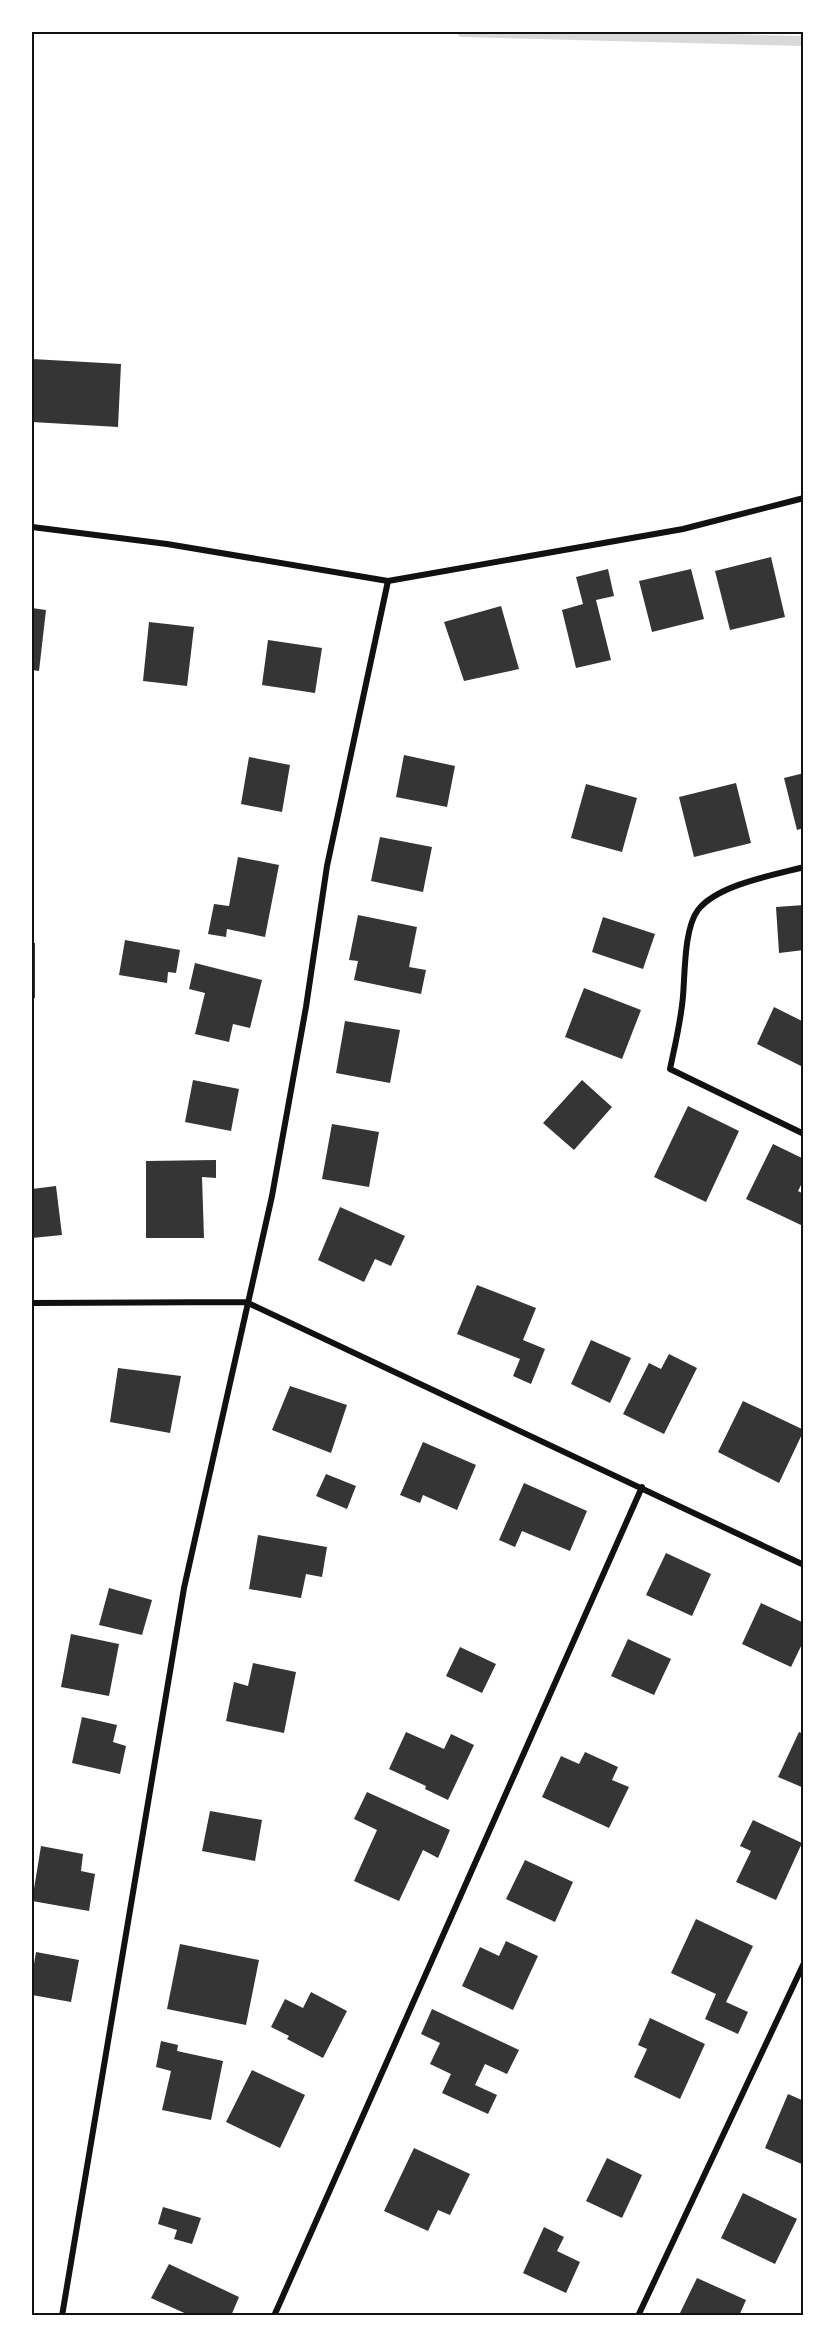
<svg xmlns="http://www.w3.org/2000/svg" width="835" height="2347" font-family="'Fira Sans Condensed',sans-serif">
	<style>
		.lines { fill: none; stroke-linecap: round; stroke-linejoin: round }
		.stream { stroke: #d9d9d9; stroke-width: 10 }
		.building { fill: #353535 }
		.minor { stroke: #111; stroke-width: 6 }
		.neatline { fill: none; stroke: #111; stroke-width: 2 }
	</style>
	<rect width="100%" height="100%" fill="#fff"/>
	<g class="lines">
		<!-- stream -->
		<path class="stream" d="M462 32 804 41"/>
	</g>
	<!-- building -->
	<path class="building" d="M32 359 121 364 118 427 32 422Z
		M771 557 785 617 730 630 715 571Z
		M608 569 614 596 596 600 611 660 576 668 562 610 583 604 576 577Z
		M691 569 704 619 652 632 639 581Z
		M501 606 519 669 464 681 444 622Z
		M32 608 46 610 39 671 32 670Z
		M149 622 194 627 187 686 143 681Z
		M268 640 322 648 315 693 262 685Z
		M404 755 455 766 447 807 396 797Z
		M249 757 290 765 282 812 241 804Z
		M804 773V828L797 830 784 778Z
		M736 783 751 843 694 857 679 797Z
		M586 784 637 798 622 852 571 838Z
		M380 837 432 847 423 892 371 881Z
		M238 857 279 865 265 937 227 929 226 937 208 934 214 904 229 906Z
		M804 905V950L779 953 776 907Z
		M358 915 417 927 409 967 426 970 421 994 354 980 358 961 349 960Z
		M603 917 655 934 643 969 592 952Z
		M125 940 180 950 176 973 168 972 167 983 119 975Z
		M32 943H35V998H32Z
		M195 963 262 980 250 1028 233 1024 229 1042 195 1034 205 993 189 989Z
		M584 988 641 1010 622 1059 565 1037Z
		M774 1007 804 1022V1062L801 1066 757 1044Z
		M345 1021 400 1030 390 1083 336 1073Z
		M193 1080 239 1089 231 1131 185 1122Z
		M582 1080 612 1107 574 1150 543 1123Z
		M688 1106 739 1131 706 1202 654 1177Z
		M332 1124 379 1132 369 1187 322 1179Z
		M773 1144 804 1159V1179L798 1191 804 1194 803 1226 746 1199Z
		M216 1160V1178L202 1177 204 1238H146V1161Z
		M56 1186 62 1235 32 1238V1189Z
		M340 1207 405 1236 391 1266 375 1259 364 1282 318 1260Z
		M477 1285 536 1308 523 1340 545 1349 531 1384 513 1376 520 1359 457 1334Z
		M591 1340 631 1358 610 1403 571 1384Z
		M669 1354 697 1368 664 1434 623 1414 649 1363 661 1369Z
		M118 1368 181 1376 170 1433 110 1422Z
		M290 1386 347 1405 331 1453 272 1430Z
		M743 1401 804 1430 779 1483 718 1452Z
		M423 1442 476 1465 457 1510 423 1495 420 1503 400 1495Z
		M326 1474 356 1486 347 1509 316 1496Z
		M524 1483 587 1511 570 1551 522 1531 515 1547 499 1540Z
		M258 1535 327 1547 322 1577 306 1574 301 1598 249 1589Z
		M666 1553 711 1574 692 1616 646 1595Z
		M109 1588 152 1600 142 1635 99 1625Z
		M761 1603 804 1623V1640L791 1667 742 1644Z
		M71 1634 119 1644 109 1696 61 1687Z
		M628 1639 671 1659 654 1695 611 1676Z
		M460 1647 496 1664 482 1693 446 1676Z
		M253 1663 296 1672 284 1733 226 1721 234 1682 248 1686Z
		M82 1717 117 1725 113 1742 126 1746 120 1774 72 1763Z
		M406 1732 444 1749 451 1734 474 1745 448 1800 425 1789 426 1786 389 1769Z
		M799 1732 804 1734V1788L778 1777Z
		M585 1752 618 1767 612 1780 629 1787 609 1828 542 1797 561 1756 579 1764Z
		M367 1792 450 1830 438 1858 423 1850 399 1901 354 1881 377 1830 354 1819Z
		M210 1811 262 1820 255 1861 202 1851Z
		M753 1820 802 1843 776 1900 736 1882 751 1851 740 1846Z
		M41 1846 83 1854 81 1871 95 1874 89 1911 32 1901Z
		M525 1860 573 1882 555 1922 506 1899Z
		M696 1919 753 1946 726 2002 748 2012 738 2034 705 2019 716 1994 671 1973Z
		M506 1941 538 1956 513 2010 462 1986 480 1947 499 1956Z
		M180 1944 259 1960 246 2025 167 2009Z
		M36 1952 79 1960 71 2002 32 1995V1976Z
		M311 1992 347 2011 323 2058 287 2039 289 2036 271 2027 285 1999 303 2008Z
		M432 2009 519 2050 507 2074 485 2064 475 2085 497 2095 488 2114 442 2093 451 2074 430 2064 440 2043 421 2034Z
		M650 2018 705 2044 680 2099 634 2077 647 2049 638 2045Z
		M161 2041 178 2045 177 2051 223 2061 211 2120 162 2110 171 2071 156 2067Z
		M252 2070 305 2095 280 2148 226 2122Z
		M788 2094 804 2101V2165L765 2148Z
		M414 2148 470 2174 450 2215 438 2210 428 2231 384 2211Z
		M607 2158 642 2175 622 2218 586 2201Z
		M743 2193 797 2219 775 2264 721 2238Z
		M163 2207 201 2218 192 2244 174 2239 177 2230 158 2224Z
		M544 2227 564 2237 557 2251 580 2262 566 2293 523 2273Z
		M169 2264 239 2297 231 2316H191L151 2298Z
		M697 2278 746 2300 739 2316H685L680 2313Z"/>
	<g class="lines">
		<!-- minor -->
		<path class="minor" d="M32 527 167 544 388 581 683 529 804 498
			M804 867C773 875 717 885 698 910 684 928 685 974 683 996 681 1021 675 1045 670 1069L804 1134
			M32 1303 246 1302 804 1565
			M62 2316 184 1588 272 1196 306 1007 327 866 388 581
			M274 2316 642 1487
			M638 2316 804 1963"/>
	</g>
	<!-- border -->
	<rect width="835" height="2347" fill="none" stroke="#ffffff" stroke-width="66"/>
	<rect x="33" y="33" width="769" height="2281" class="neatline"/>
</svg>
